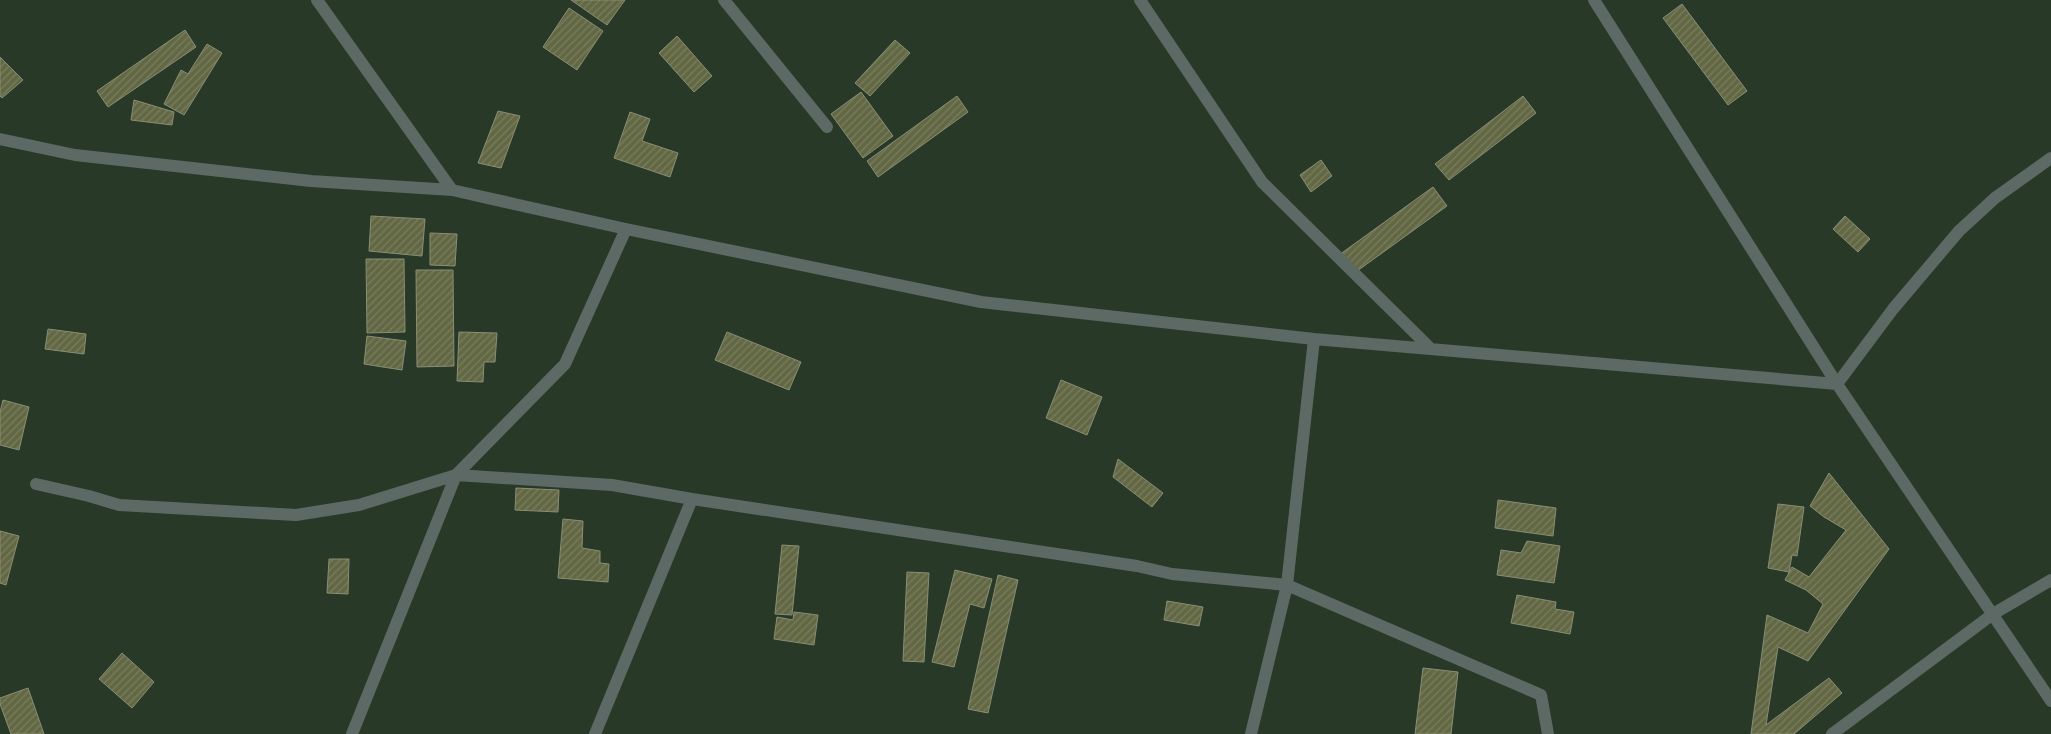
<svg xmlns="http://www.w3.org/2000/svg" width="2051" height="734" font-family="'Sofia Sans Condensed',sans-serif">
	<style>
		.building { fill: url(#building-hatch); stroke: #8a8e75 }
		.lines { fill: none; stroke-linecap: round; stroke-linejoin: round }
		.street { stroke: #5c6965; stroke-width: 12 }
	</style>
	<defs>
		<pattern id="building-hatch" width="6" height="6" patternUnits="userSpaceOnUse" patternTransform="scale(1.25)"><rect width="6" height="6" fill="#636844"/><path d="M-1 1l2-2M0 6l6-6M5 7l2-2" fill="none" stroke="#797d5e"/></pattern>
	</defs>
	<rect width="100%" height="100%" fill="#283928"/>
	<!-- building -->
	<path class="building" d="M571 0H625L607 25Z
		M1682 4 1747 91 1728 105 1663 18Z
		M569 8 603 31 577 70 543 47Z
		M185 30 196 47 108 107 97 91Z
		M677 36 712 76 694 92 659 53Z
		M895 40 910 53 870 96 855 83Z
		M207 44 222 53 184 115 164 104 181 70 188 74Z
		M0 57 23 80 2 98 0 96Z
		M861 92 893 136 863 158 831 114Z
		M957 96 968 112 878 177 867 161Z
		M1523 96 1536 113 1449 180 1435 164Z
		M134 100 174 112 172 125 131 120Z
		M498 111 520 116 501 168 478 163Z
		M630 112 650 119 642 141 678 153 670 177 614 158Z
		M1321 160 1332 176 1311 192 1300 175Z
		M1433 187 1447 206 1353 274 1339 255Z
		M371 216 425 219 422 256 369 251Z
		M1845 216 1870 239 1858 252 1833 229Z
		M430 233 457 234 455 266 430 265Z
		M366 259H404L405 332 367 333Z
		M416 270H453L454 366 417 367Z
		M48 329 86 334 84 354 45 349Z
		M459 332 497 333 495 362H484L483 382 457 381Z
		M727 332 801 362 789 390 715 360Z
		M367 336 406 341 402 370 364 364Z
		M1061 380 1102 397 1087 435 1046 418Z
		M3 400 29 407 19 450 0 445V412Z
		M1118 459 1163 493 1152 507 1113 477Z
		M1829 473 1889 549 1808 661 1778 647 1766 725 1829 678 1842 693 1794 734H1751L1767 615 1808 633 1823 604 1806 590 1785 580 1792 567 1809 577 1846 530 1824 517 1810 506Z
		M516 488 559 490 558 512 515 510Z
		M1498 500 1556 508 1553 536 1495 528Z
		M1778 504 1804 507 1797 556 1792 555 1789 572 1768 568Z
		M563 519 583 521 582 548 600 551V563L609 564 608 582 558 578Z
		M0 531 19 536 6 585 0 583Z
		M1527 541 1560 546 1554 583 1497 575 1501 550 1521 553Z
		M782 545 799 546 792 615 775 614Z
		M329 559H349L348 594 327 593Z
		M955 570 992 579 984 608 970 604 954 667 932 662Z
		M907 572 929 573 924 662 903 661Z
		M998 575 1018 580 988 713 968 709Z
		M1517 595 1556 602 1555 609 1574 612 1570 634 1511 623Z
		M1167 601 1203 607 1199 626 1164 620Z
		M794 612 818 615 814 645 774 639 777 617 793 620Z
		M122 653 154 682 132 708 99 679Z
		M1423 668 1458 672 1451 734H1415Z
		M28 688 44 734H11L0 704V698Z"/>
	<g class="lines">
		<!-- street -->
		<path class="street" d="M317 0 452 190
			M724 0 827 127
			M1140 0 1262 182 1430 348
			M1594 0 1837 384 2051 701
			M0 139 75 155 311 181 452 190 626 229 981 302 1314 339 1837 384 1893 309 1959 231 1995 198 2051 158
			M36 484 89 496 119 505 296 515 359 505 456 475 612 485 692 499 1137 566 1172 574 1287 585 1541 695 1548 734
			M352 734 456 475 565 364 626 229
			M595 734 692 499
			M1251 734 1287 585 1314 339
			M1832 734 1993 614 2051 580"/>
	</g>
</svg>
